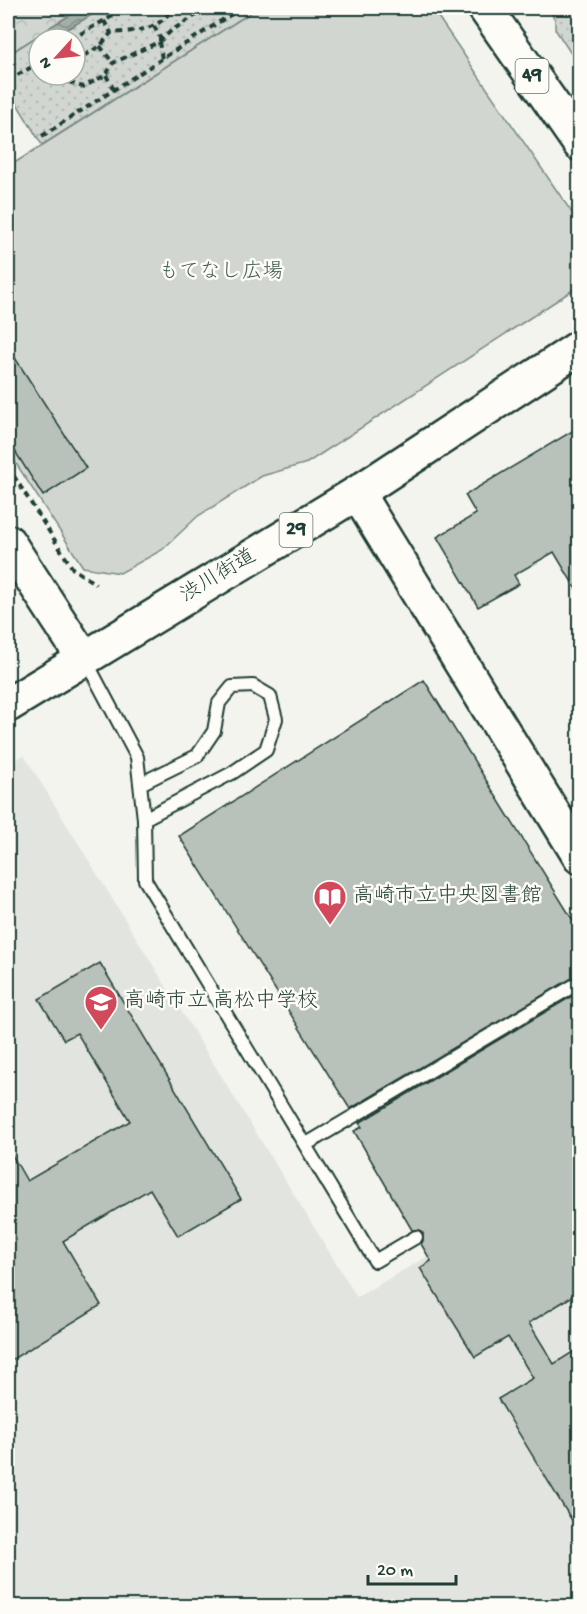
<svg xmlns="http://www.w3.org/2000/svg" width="587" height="1614" font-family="'Gochi Hand','Klee One',sans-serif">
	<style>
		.built { fill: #e2e5df }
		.green { fill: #d1d6d1; stroke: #788a82; stroke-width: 1.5 }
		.forest { fill: url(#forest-crowns); stroke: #788a82; stroke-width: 1.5 }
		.garden { fill: url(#garden-dots); stroke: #788a82; stroke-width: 1.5; fill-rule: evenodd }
		.water { fill: url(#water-waves); stroke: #6e8179; stroke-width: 1.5 }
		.building { fill: #b9c1bb; stroke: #1f3d34; stroke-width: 1.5 }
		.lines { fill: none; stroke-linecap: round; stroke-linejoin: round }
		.lane-casing { stroke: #1f3d34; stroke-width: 16 }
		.secondary-casing { stroke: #1f3d34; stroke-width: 38 }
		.primary-casing { stroke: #1f3d34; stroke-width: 38 }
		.path { stroke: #1f3d34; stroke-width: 4; stroke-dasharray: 6 4.5; stroke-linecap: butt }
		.lane { stroke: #fdfcf7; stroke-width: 12 }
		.secondary { stroke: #fdfcf7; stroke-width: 33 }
		.primary { stroke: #fdfcf7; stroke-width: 33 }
		.labels { text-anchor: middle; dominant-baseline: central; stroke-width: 5; stroke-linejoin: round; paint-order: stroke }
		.shield { fill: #fdfcf7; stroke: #62766e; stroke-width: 1.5 }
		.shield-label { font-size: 20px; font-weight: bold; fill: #1f3d34 }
		.park-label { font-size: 21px; fill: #435c53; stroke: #fdfcf7 }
		.street-label { font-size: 21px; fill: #1f3d34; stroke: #fdfcf7 }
		.poi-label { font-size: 21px; fill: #1f3d34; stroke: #fdfcf7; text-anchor: start }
	</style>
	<defs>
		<pattern id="forest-crowns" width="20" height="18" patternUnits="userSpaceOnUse" patternTransform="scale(1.5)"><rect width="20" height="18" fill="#d1d6d1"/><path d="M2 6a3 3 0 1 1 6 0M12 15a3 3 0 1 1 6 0" fill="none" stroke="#b3b9b4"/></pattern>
		<pattern id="garden-dots" width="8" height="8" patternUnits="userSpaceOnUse" patternTransform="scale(1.5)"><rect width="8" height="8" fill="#d1d6d1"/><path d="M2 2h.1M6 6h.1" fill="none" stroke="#b3b9b4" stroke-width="1.8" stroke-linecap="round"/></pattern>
		<pattern id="water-waves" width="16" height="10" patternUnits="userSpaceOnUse" patternTransform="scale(1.5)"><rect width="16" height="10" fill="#a3aea7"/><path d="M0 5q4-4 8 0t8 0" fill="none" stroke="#848f89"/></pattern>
	</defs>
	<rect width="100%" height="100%" fill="#f4f4ef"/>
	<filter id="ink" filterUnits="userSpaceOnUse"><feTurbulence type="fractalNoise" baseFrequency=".0167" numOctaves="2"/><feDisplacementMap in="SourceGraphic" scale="12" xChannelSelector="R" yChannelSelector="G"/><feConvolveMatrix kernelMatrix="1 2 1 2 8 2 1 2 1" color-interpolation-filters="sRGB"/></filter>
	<g filter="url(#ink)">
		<!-- built -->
		<path class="built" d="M24 755 357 1297 579 1169 580 1606H8V765Z"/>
		<!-- green -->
		<path class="green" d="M258 8H432L579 223V286L307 463 262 476 198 516 162 550 120 573 83 567 8 451V167Z"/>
		<!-- forest -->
		<path class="forest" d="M8 8H81L8 55Z"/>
		<!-- garden -->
		<path class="garden" d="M81 8H258L42 145 8 89V55ZM39 39H75V75H39Z
			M547 8H579V66L555 29V19Z"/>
		<!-- water -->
		<path class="water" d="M82 8H104L55 36 49 30 50 27Z"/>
		<!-- building -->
		<path class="building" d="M8 347 86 468 43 496 8 440Z
			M579 427V594L554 552 514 575 519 584 478 607 437 537 476 514 465 495Z
			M424 680 579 930V974L350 1109 179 836Z
			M100 963 241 1199 178 1236 150 1189 63 1241 101 1305 8 1362V1148L27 1181 130 1121 77 1033 64 1040 39 999Z
			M579 992V1292L529 1323 554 1364 579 1348V1532L498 1399 533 1378 508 1337 475 1357 420 1268 431 1261 421 1244 423 1241V1233L420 1230H412L354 1131 362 1127 359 1123Z"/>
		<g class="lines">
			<!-- lane casing -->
			<g class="lane-casing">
				<path id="lane" d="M85 659 137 757 144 819 145 880 375 1261 416 1237
					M140 784 197 756 214 731 219 703 232 687 253 686 270 696 276 719 266 750 232 773 144 819
					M305 1145 580 982"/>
			</g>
			<!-- secondary casing -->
			<g class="secondary-casing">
				<path id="secondary" d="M357 493 580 857
					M8 542 84 659"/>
			</g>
			<!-- primary casing -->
			<g class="primary-casing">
				<path id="primary" d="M485 8 580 144
					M8 705 357 493 580 347"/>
			</g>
			<!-- path -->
			<path class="path" d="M223 8 228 16
				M104 21 111 33
				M154 26 161 40
				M71 39 127 8
				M159 42 162 59
				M32 44 34 50 39 54
				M100 46 113 63
				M75 61 100 46 111 33C134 31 160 31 172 8
				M62 75 66 81 83 87 106 75 113 63 159 42 171 31 207 8
				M106 75 114 90
				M8 80 39 63
				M42 136 241 8
				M8 467 73 569 96 584"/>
			<!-- lane -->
			<use href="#lane" class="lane"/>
			<!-- secondary -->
			<use href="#secondary" class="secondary"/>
			<!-- primary -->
			<use href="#primary" class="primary"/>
		</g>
	</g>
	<!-- icons -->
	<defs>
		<g id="library-pin" transform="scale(1.725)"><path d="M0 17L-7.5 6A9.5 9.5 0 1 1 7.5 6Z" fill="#d1495b" stroke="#fdfcf7"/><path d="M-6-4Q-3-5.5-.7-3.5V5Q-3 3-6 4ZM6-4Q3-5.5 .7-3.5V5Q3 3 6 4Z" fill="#fff"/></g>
		<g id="school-pin" transform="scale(1.725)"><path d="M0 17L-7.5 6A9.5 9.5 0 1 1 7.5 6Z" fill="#d1495b" stroke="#fdfcf7"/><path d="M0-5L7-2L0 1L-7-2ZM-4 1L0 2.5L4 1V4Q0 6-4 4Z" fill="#fff"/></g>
	</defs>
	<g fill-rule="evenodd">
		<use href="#library-pin" x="330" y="897"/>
		<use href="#school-pin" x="101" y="1002"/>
	</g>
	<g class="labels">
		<!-- shield labels -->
		<g class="shield">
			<rect x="515.5" y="59" width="33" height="34" rx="4.5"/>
			<rect x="279.5" y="513" width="33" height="34" rx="4.5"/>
		</g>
		<g class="shield-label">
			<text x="532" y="76">49</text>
			<text x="296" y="530">29</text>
		</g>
		<!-- park labels -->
		<g class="park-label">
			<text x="221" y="273">もてなし広場</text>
		</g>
		<!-- street labels -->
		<g class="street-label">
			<text transform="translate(219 577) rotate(-31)">渋川街道</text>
		</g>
		<!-- poi labels -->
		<g class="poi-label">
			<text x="353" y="897">高崎市立中央図書館</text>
			<text x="124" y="1002">高崎市立 高松中学校</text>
		</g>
	</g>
	<!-- margin -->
	<rect width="587" height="1614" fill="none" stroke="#fdfcf7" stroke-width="30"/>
	<rect x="15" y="15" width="557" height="1584" fill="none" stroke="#1f3d34" stroke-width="2" filter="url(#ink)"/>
	<!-- north arrow -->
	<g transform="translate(57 57) rotate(243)"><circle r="28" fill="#fdfcf7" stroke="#a4b0a9" stroke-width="1.5"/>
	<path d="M0-4.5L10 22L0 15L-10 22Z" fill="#d1495b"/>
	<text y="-9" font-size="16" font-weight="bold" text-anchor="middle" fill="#1f3d34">N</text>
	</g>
	<!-- scale -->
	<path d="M368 1575v9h88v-9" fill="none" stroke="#1f3d34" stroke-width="3"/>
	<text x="377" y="1575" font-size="18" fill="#1f3d34" stroke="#fdfcf7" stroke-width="4.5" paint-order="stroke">20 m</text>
</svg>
